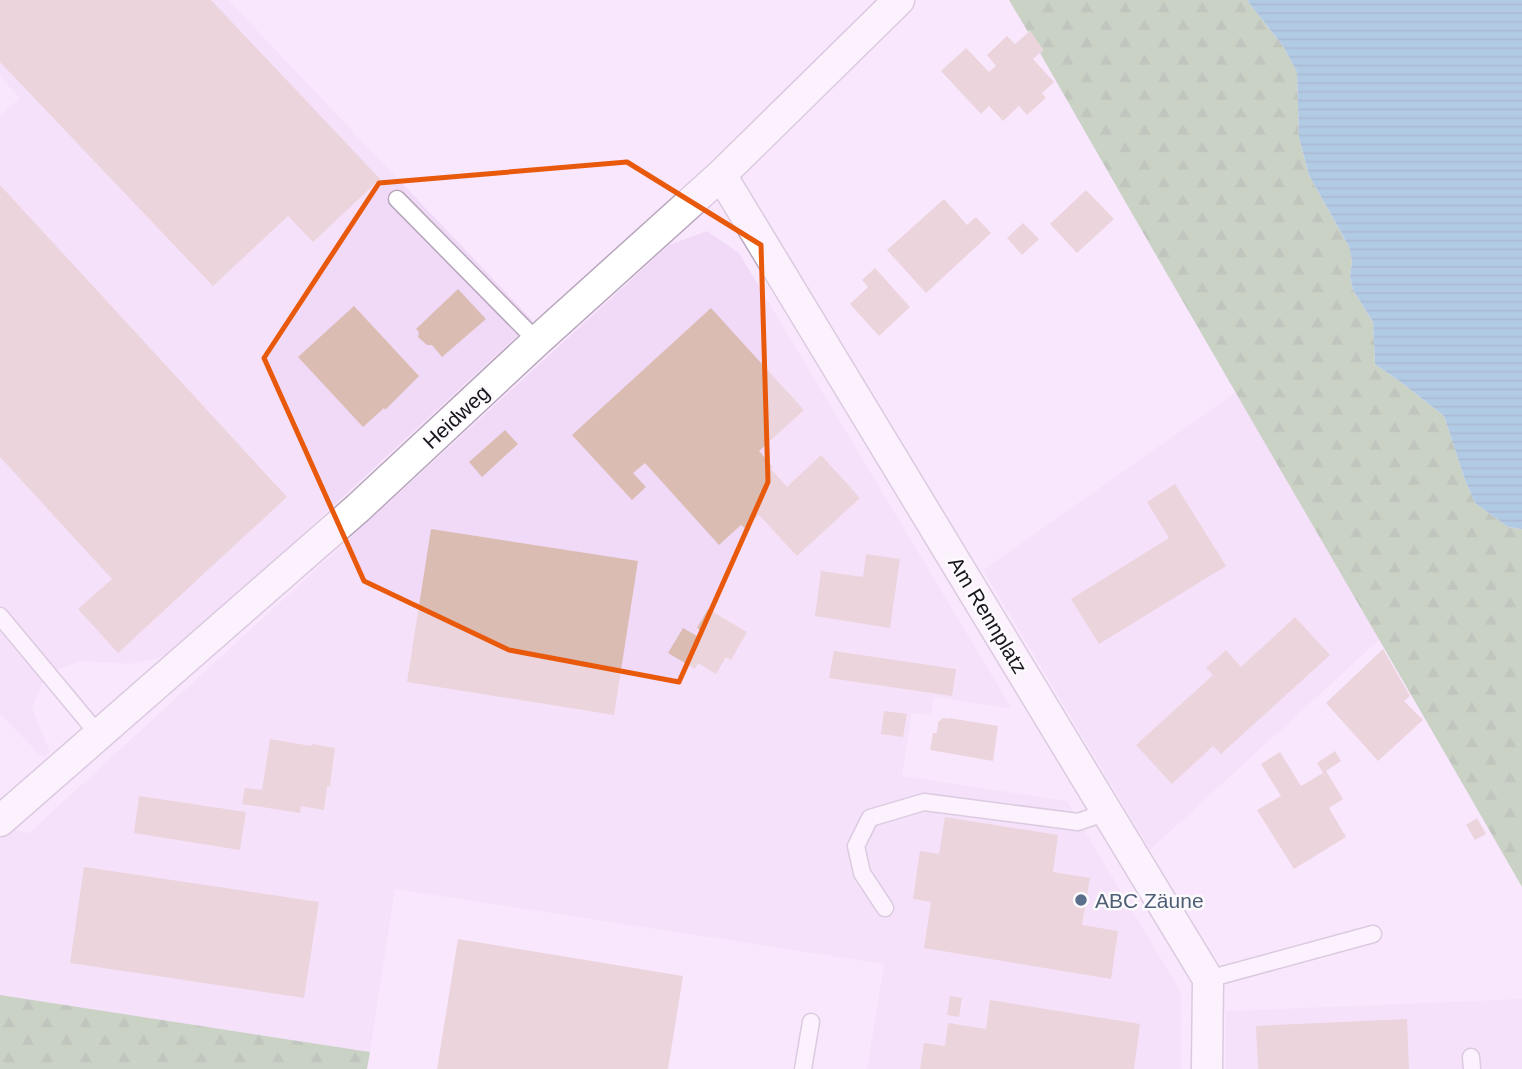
<svg xmlns="http://www.w3.org/2000/svg" width="1522" height="1069" font-family="Helvetica,sans-serif">
	<style>
		.built { fill: #f1daf7 }
		.forest { fill: url(#forest-firs) }
		.water { fill: url(#water-rules) }
		.building { fill: #dabcb3 }
		.lines { fill: none; stroke-linecap: round; stroke-linejoin: round }
		.service-casing { stroke: #b7a6bc; stroke-width: 19 }
		.minor-casing { stroke: #b7a6bc; stroke-width: 33 }
		.service { stroke: #fff; stroke-width: 16 }
		.minor { stroke: #fff; stroke-width: 30 }
		.marked { fill: none; stroke: #e8590c; stroke-width: 5; stroke-linejoin: round }
		.service-dot { fill: #5c6f8a; stroke: #fdfafe; stroke-width: 2.5 }
		.labels { text-anchor: middle; dominant-baseline: central; stroke-width: 5; stroke-linejoin: round; paint-order: stroke }
		.street-label { font-size: 21px; fill: #1a141c; stroke: #fdfafe }
		.service-label { font-size: 21px; fill: #4e5e75; stroke: #fdfafe; text-anchor: start }
	</style>
	<defs>
		<pattern id="forest-firs" width="22" height="20" patternUnits="userSpaceOnUse" patternTransform="scale(1.75)"><rect width="22" height="20" fill="#8fb882"/><path d="M5 1l3.5 6h-7zM16 11l3.5 6h-7z" fill="#7b9d70"/></pattern>
		<pattern id="water-rules" width="6" height="5" patternUnits="userSpaceOnUse" patternTransform="scale(1.75)"><rect width="6" height="5" fill="#5ba8c6"/><path d="M0 2.5h6" fill="none" stroke="#4a88a0"/></pattern>
	</defs>
	<rect width="100%" height="100%" fill="#f9e7fe"/>
	<!-- built -->
	<path class="built" d="M0 0H228L533 321 186 642 159 658 130 664 81 661 47 673 32 708 50 752 43 758 0 714V116L20 98 0 77Z
		M707 231 739 253 1012 709 934 697 931 715 912 713 902 776 1067 801 1181 992V1069H867L884 964 395 889 370 1052 0 995V832L4 828 29 833 669 245Z
		M1236 392 1380 639 1150 850 983 570Z
		M1522 999V1069H1226V1011Z"/>
	<!-- forest -->
	<path class="forest" d="M1009 0H1248L1249 3 1283 46 1297 72 1299 138 1309 175 1349 247 1352 261 1350 277 1353 290 1373 322 1375 364 1402 383 1444 416 1465 480 1475 503 1508 527 1522 529V887C1362 608 1199 332 1040 53L1043 50 1030 31 1028 32Z
		M0 995 370 1052 367 1069H0Z"/>
	<!-- water -->
	<path class="water" d="M1248 0H1522V529L1508 527 1475 503 1465 480 1444 416 1402 383 1375 364 1373 322 1353 290 1350 277 1352 261 1349 247 1309 175 1299 138 1297 72 1283 46 1249 3Z"/>
	<!-- building -->
	<path class="building" d="M0 0H211L380 179 313 242 288 216 213 286 0 62Z
		M1030 31 1043 50 1033 59 1054 82 1042 93 1046 98 1027 115 1019 106 1003 121 989 106 981 114 941 71 966 48 989 72 996 66 987 55 1007 36 1015 44Z
		M0 185 287 497 118 653 78 609 112 579 0 457Z
		M1086 190 1114 219 1077 253 1050 224Z
		M944 199 967 225 976 217 991 233 926 293 887 250Z
		M1023 223 1039 239 1022 255 1007 238Z
		M875 268 910 307 879 336 850 304 868 287 862 280Z
		M458 289 486 319 442 357 432 345H427L418 337 419 332 416 329Z
		M354 306 419 376 385 410 384 408 363 427 298 357Z
		M711 308 804 410 759 451 773 467 771 469 787 487 821 455 860 498 797 556 759 515 745 528 741 525 719 545 645 463 633 473 646 487 632 500 572 435Z
		M505 430 518 444 482 477 469 462Z
		M1175 484 1226 566 1099 644 1071 599 1169 538 1147 502Z
		M431 529 638 561 614 715 407 682Z
		M866 554 900 559 890 628 815 616 821 571 863 577Z
		M708 609 747 632 731 660 726 657 716 674 698 663 695 669 668 653 683 628 697 636 701 631 697 628Z
		M1295 617 1330 655 1221 754 1213 746 1172 784 1136 745 1213 675 1206 668 1226 650 1241 667Z
		M1383 649 1410 696 1404 701 1423 720 1378 761 1326 703Z
		M834 651 956 669 952 696 829 678Z
		M884 711 907 714 903 737 881 734Z
		M943 718 949 719V718L998 726 993 761 930 750 933 733H937L938 722Z
		M270 739 311 746 312 744 335 748 330 786H327L324 810 301 806 300 813 242 804 245 788 262 790Z
		M1335 751 1341 761 1326 771 1343 799 1329 808 1346 837 1294 869 1257 810 1281 796 1261 764 1280 752 1301 786 1323 773 1317 763Z
		M139 796 246 812 240 850 134 833Z
		M945 817 1058 835 1053 872 1090 878 1082 925 1118 931 1111 979 924 948 931 902 913 899 920 851 939 854Z
		M1477 818 1486 834 1475 840 1466 825Z
		M84 867 319 902 304 998 70 963Z
		M458 939 683 976 668 1069H437Z
		M950 996 962 998 959 1017 947 1015Z
		M990 1000 1140 1024 1134 1069H920L924 1043 945 1046 948 1023 986 1029Z
		M1407 1019 1409 1069H1258L1256 1026Z"/>
	<g class="lines">
		<!-- service casing -->
		<g class="service-casing">
			<path id="service" d="M397 199 537 341
				M0 616 99 735
				M885 908 862 873 856 846 870 818 924 802 1078 822 1107 812
				M1208 979 1373 934
				M1471 1057 1472 1069
				M803 1069 811 1022"/>
		</g>
		<!-- minor casing -->
		<g class="minor-casing">
			<path id="minor" d="M721 175 1208 979 1207 1069
				M0 821 358 508 537 341 721 175 899 0"/>
		</g>
		<!-- service -->
		<use href="#service" class="service"/>
		<!-- minor -->
		<use href="#minor" class="minor"/>
	</g>
	<!-- marked area -->
	<path d="M0 0H1522V1069H0ZM627 162 761 245 768 482 679 682 509 650 364 581 264 358 379 183Z" fill="#f9e7fe" fill-opacity=".55" fill-rule="evenodd"/>
	<path class="marked" d="M627 162 761 245 768 482 679 682 509 650 364 581 264 358 379 183Z"/>
	<!-- markers -->
	<circle class="service-dot" cx="1081" cy="900" r="7"/>
	<g class="labels">
		<!-- street labels -->
		<g class="street-label">
			<text transform="translate(456 417) rotate(-43)">Heidweg</text>
			<text transform="translate(988 615) rotate(59)">Am Rennplatz</text>
		</g>
		<!-- service labels -->
		<g class="service-label">
			<text x="1095" y="900">ABC Zäune</text>
		</g>
	</g>
</svg>
